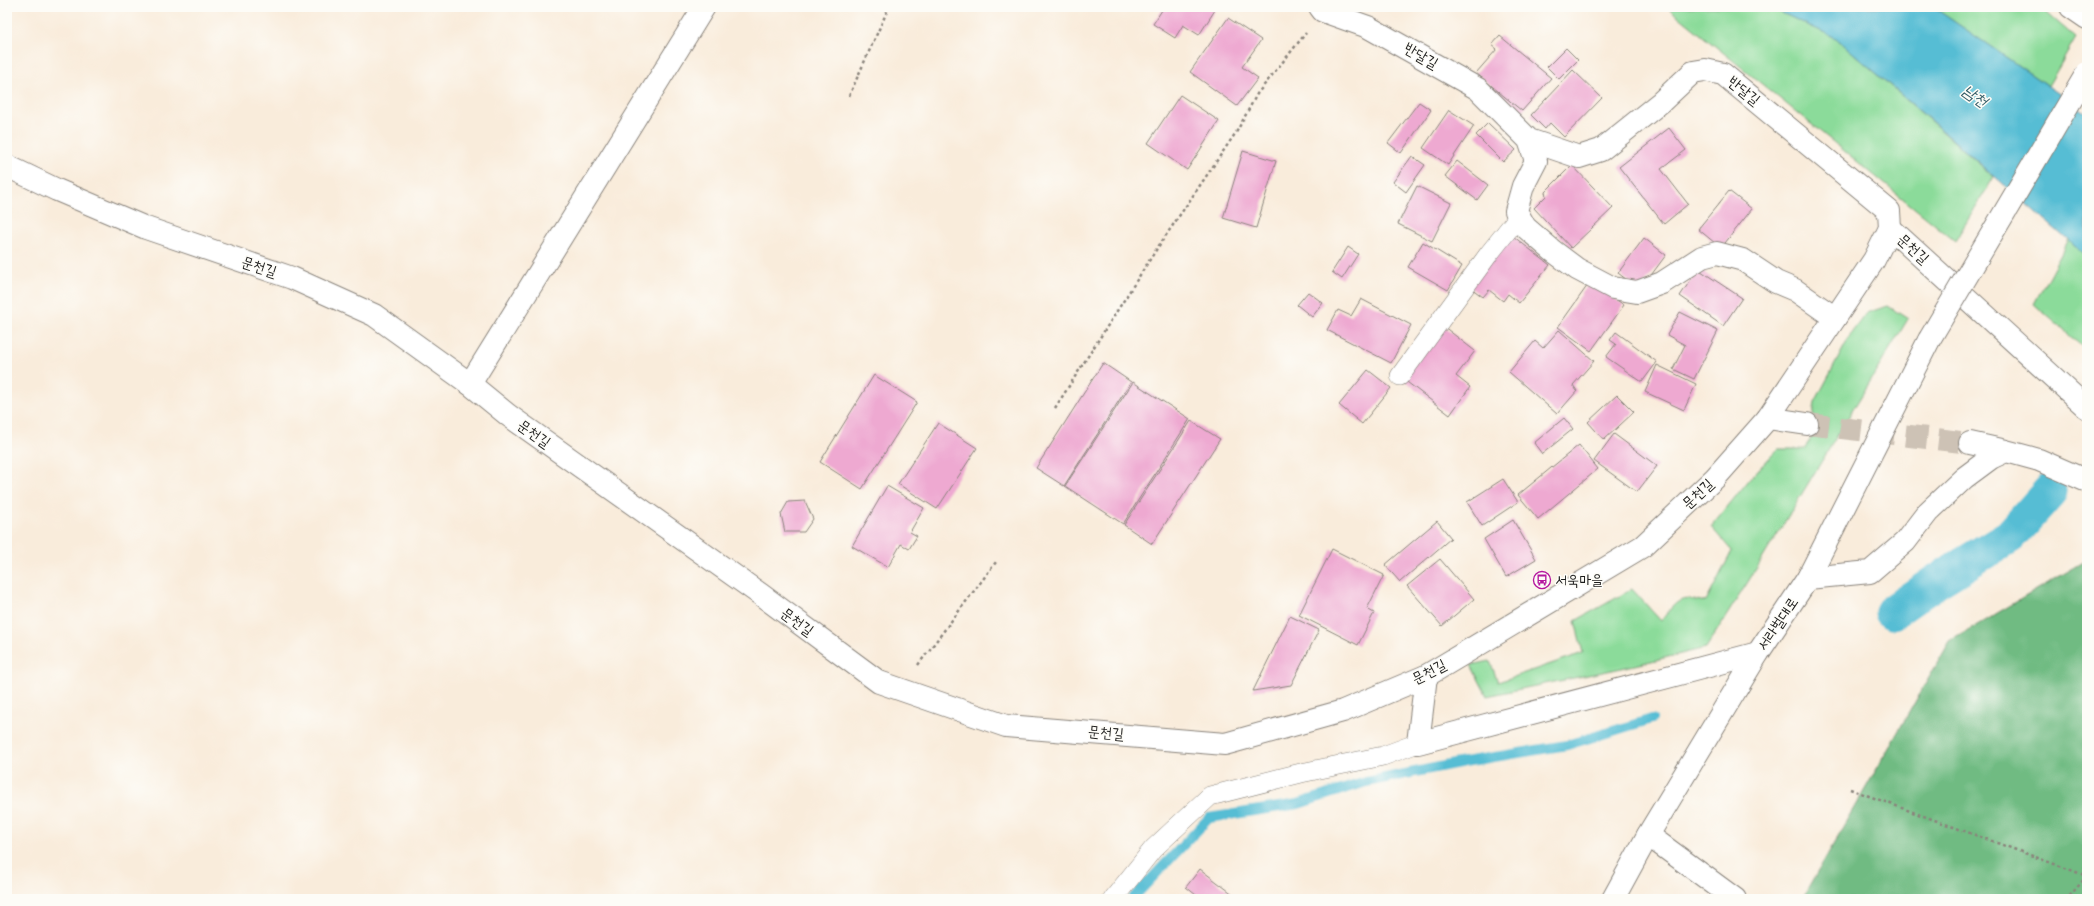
<svg xmlns="http://www.w3.org/2000/svg" width="2094" height="906" font-family="'Architects Daughter','Poor Story',sans-serif">
	<style>
		.green { fill: #8bdb9a; stroke: #547c5b }
		.forest { fill: #70bb82; stroke: #466c4f }
		.water { fill: #56bdd4; stroke: #396c78 }
		.lines { fill: none; stroke-linecap: round; stroke-linejoin: round }
		.stream { stroke: #56bdd4; stroke-width: 10 }
		.canal { stroke: #56bdd4; stroke-width: 35 }
		.building { fill: #eea9d1 }
		.minor-tunnel { stroke: #cdc2b5; stroke-width: 22; stroke-dasharray: 22 11; stroke-linecap: butt }
		.service-casing { stroke: #8a847c; stroke-width: 20 }
		.minor-casing { stroke: #8a847c; stroke-width: 24 }
		.tertiary-casing { stroke: #8a847c; stroke-width: 24 }
		.path { stroke: #8a847c; stroke-width: 2.5; stroke-dasharray: 3 3; stroke-linecap: butt }
		.service { stroke: #fff; stroke-width: 19 }
		.minor { stroke: #fff; stroke-width: 22 }
		.tertiary { stroke: #fff; stroke-width: 22 }
		.tertiary-bridge-casing { stroke: #8a847c; stroke-width: 24; stroke-linecap: butt }
		.tertiary-bridge { stroke: #fff; stroke-width: 22 }
		.labels { text-anchor: middle; dominant-baseline: central; stroke-width: 3; stroke-linejoin: round; paint-order: stroke }
		.street-label { font-size: 15px; fill: #1c1c1c; stroke: #fdfcf7 }
		.poi-label { font-size: 15px; fill: #1c1c1c; stroke: #fdfcf7; text-anchor: start }
		.water-label { font-size: 16px; font-style: italic; fill: #335c66; stroke: #fdfcf7 }
	</style>
	<rect width="100%" height="100%" fill="#fdfcf7"/>
	<filter id="ink" filterUnits="userSpaceOnUse"><feTurbulence type="fractalNoise" baseFrequency=".025" numOctaves="2"/><feDisplacementMap in="SourceGraphic" scale="8" xChannelSelector="R" yChannelSelector="G"/><feConvolveMatrix kernelMatrix="1 2 1 2 8 2 1 2 1" color-interpolation-filters="sRGB"/></filter>
	<filter id="wash" filterUnits="userSpaceOnUse"><feTurbulence type="fractalNoise" baseFrequency=".012" numOctaves="4" result="noise"/><feDisplacementMap in="SourceGraphic" scale="16" xChannelSelector="R" yChannelSelector="G"/><feGaussianBlur stdDeviation="0.9" result="paint"/><feColorMatrix in="noise" values="0 0 0 0 0 0 0 0 0 0 0 0 0 0 0 0 0 1.4 0 .05"/><feComposite in="paint" operator="in"/></filter>
	<g filter="url(#wash)">
		<rect width="100%" height="100%" fill="#f9ecdb"/>
		<!-- green -->
		<path class="green" d="M1667 7H1769L1836 38 1994 177 1955 241Z
			M1933 7H2040L2076 38 2048 86Z
			M2068 240 2087 257V351L2034 304Z
			M1888 306 1908 319 1758 566 1706 648 1622 668 1487 696 1471 665 1490 661 1498 682 1583 653 1575 621 1632 589 1661 621C1678 599 1679 596 1706 602L1732 551 1711 527 1753 475 1778 449H1804L1824 420 1813 416 1815 402 1852 332 1866 313Z"/>
		<!-- forest -->
		<path class="forest" d="M2087 560V899H1802L1950 641Z"/>
		<!-- water -->
		<path class="water" d="M1769 7H1933L2087 113V257L1836 38Z"/>
		<g class="lines">
			<!-- stream -->
			<path class="stream" d="M1132 899 1209 818 1298 804 1366 782 1464 762 1567 745 1652 719"/>
			<!-- canal -->
			<path class="canal" d="M1892 612 1937 581 2010 536 2050 491"/>
		</g>
		<g id="blocks">
			<!-- building -->
			<path class="building" d="M1164 7H1217L1199 35 1183 25 1175 38 1153 24Z
				M1228 18 1261 40 1242 67 1258 78 1237 106 1190 72Z
				M1500 36 1551 78 1522 111 1476 73 1497 49 1492 45Z
				M1566 48 1578 60 1559 79 1547 67Z
				M1573 70 1602 98 1564 137 1550 123 1545 129 1531 115Z
				M1180 95 1219 121 1187 170 1148 143Z
				M1419 102 1431 110 1401 153 1388 143Z
				M1449 110 1474 126 1448 165 1423 148Z
				M1488 123 1516 150 1503 162 1476 135Z
				M1669 128 1686 150 1661 169 1688 204 1664 224 1619 167Z
				M1243 151 1276 161 1256 228 1223 218Z
				M1412 156 1425 165 1406 192 1393 182Z
				M1457 161 1488 185 1477 200 1445 176Z
				M1572 165 1613 208 1571 248 1534 208 1546 196 1545 192Z
				M1417 186 1451 203 1432 241 1398 224Z
				M1729 191 1752 209 1721 248 1698 229Z
				M1509 233 1550 265 1519 303 1508 294 1503 301 1489 290 1483 297 1467 285Z
				M1644 238 1666 255 1640 290 1618 273Z
				M1423 242 1462 266 1448 290 1408 267Z
				M1348 247 1358 254 1342 279 1332 272Z
				M1698 269 1742 298 1723 326 1680 296Z
				M1590 282 1624 305 1591 351 1558 327Z
				M1308 292 1323 303 1312 317 1297 305Z
				M1361 299 1411 325 1391 363 1327 330 1338 310 1351 316Z
				M1680 312 1718 331 1694 379 1673 369 1685 345 1667 335Z
				M1443 326 1475 351 1456 376 1470 387 1450 415 1403 379Z
				M1559 330 1594 361 1573 385 1577 391 1557 414 1509 372 1535 341 1543 348Z
				M1616 332 1657 362 1642 382 1606 357 1616 344 1610 340Z
				M1103 363 1131 382 1064 486 1036 468Z
				M1657 365 1696 384 1684 410 1645 392Z
				M1368 370 1391 388 1362 424 1339 405Z
				M874 375 917 402 862 489 820 462Z
				M1133 382 1190 419 1123 524 1065 486Z
				M1617 395 1634 412 1604 440 1588 422Z
				M1564 418 1573 429 1542 454 1534 443Z
				M1191 421 1220 439 1152 544 1124 525Z
				M938 423 977 448 937 509 898 484Z
				M1614 434 1657 466 1637 492 1594 461Z
				M1579 445 1598 469 1538 519 1518 495Z
				M1503 479 1518 502 1482 526 1467 502Z
				M887 486 924 508 910 532 917 536 909 549 901 544 888 567 852 546Z
				M805 501 813 519 804 532H785L781 514 788 502Z
				M1513 520 1536 559 1506 577 1484 539Z
				M1437 521 1451 538 1400 582 1385 565Z
				M1332 549 1384 575 1367 609 1374 613 1358 645 1299 615Z
				M1440 559 1474 599 1442 626 1407 586Z
				M1290 616 1319 630 1291 685 1253 691Z
				M1200 869 1234 895 1231 899H1201L1186 887Z"/>
		</g>
	</g>
	<g filter="url(#ink)">
		<use href="#blocks" fill-opacity="0" stroke="#8a847c" stroke-width="1"/>
		<g class="lines">
			<!-- minor-tunnel -->
			<path class="minor-tunnel" d="M1807 424 1970 443"/>
			<!-- service casing -->
			<g class="service-casing">
				<path id="service" d="M1400 376 1488 255 1519 216
					M1113 899 1153 849 1210 796 1301 773 1383 756 1418 743"/>
			</g>
			<!-- minor casing -->
			<g class="minor-casing">
				<path id="minor" d="M1320 7 1323 11 1368 27 1478 89 1529 140 1579 157 1601 150 1661 102 1693 72 1705 70 1723 74 1889 211 1890 228
					M2071 7 2087 18
					M1529 140 1536 161 1523 186 1516 211 1525 227 1553 251 1577 269 1613 288 1637 292 1662 283 1702 257 1717 253 1743 260 1776 282 1795 290 1835 318
					M470 384 704 7
					M1768 418 1807 424
					M1970 443 2006 451
					M1808 578 1870 572 1905 542 1928 512 1964 478 1991 458 2006 451 2039 460 2087 481
					M1426 676 1418 743 1758 653
					M1648 835 1735 899"/>
			</g>
			<!-- tertiary casing -->
			<g class="tertiary-casing">
				<path id="tertiary" d="M7 166 57 190 146 228 292 278 374 315 470 384 508 415 760 594 879 682 1006 726 1225 744 1343 711 1426 676 1643 546 1715 478 1768 418 1874 260 1890 228 2087 408
					M1613 899 1648 835 1758 653 1808 578 1929 340"/>
			</g>
			<!-- path -->
			<path class="path" d="M849 96 889 7
				M1055 408 1156 250 1237 131 1257 94 1306 33
				M918 665 996 562
				M1850 789 2087 876 2067 899"/>
			<!-- service -->
			<use href="#service" class="service"/>
			<!-- minor -->
			<use href="#minor" class="minor"/>
			<!-- tertiary -->
			<use href="#tertiary" class="tertiary"/>
			<!-- tertiary-bridge casing -->
			<g class="tertiary-bridge-casing">
				<path id="tertiary-bridge" d="M1929 340 2087 73"/>
			</g>
			<!-- tertiary-bridge -->
			<use href="#tertiary-bridge" class="tertiary-bridge"/>
		</g>
	</g>
	<!-- icons -->
	<defs>
		<g id="bus-ring" transform="scale(0.9)"><circle r="9.5" fill="#fdfcf7" stroke="#b5179e" stroke-width="1.5"/><path d="M-5-6H5V4H4V6H2V4H-2V6H-4V4H-5ZM-3.5-4V0h7V-4ZM-3.5 1.2v1.5H-2V1.2ZM2 1.2v1.5H3.5V1.2Z" fill="#b5179e"/></g>
	</defs>
	<g fill-rule="evenodd">
		<use href="#bus-ring" x="1542" y="580"/>
	</g>
	<g class="labels">
		<!-- street labels -->
		<g class="street-label">
			<text transform="translate(1421 56) rotate(30)">반달길</text>
			<text transform="translate(1744 91) rotate(39)">반달길</text>
			<text transform="translate(1913 249) rotate(42)">문천길</text>
			<text transform="translate(259 267) rotate(18)">문천길</text>
			<text transform="translate(534 434) rotate(35)">문천길</text>
			<text transform="translate(1698 494) rotate(-43)">문천길</text>
			<text transform="translate(797 622) rotate(36)">문천길</text>
			<text transform="translate(1778 624) rotate(-56)">서라벌대로</text>
			<text transform="translate(1429 672) rotate(-27)">문천길</text>
			<text transform="translate(1106 733) rotate(5)">문천길</text>
		</g>
		<!-- poi labels -->
		<g class="poi-label">
			<text x="1555" y="580">서욱마을</text>
		</g>
		<!-- water labels -->
		<g class="water-label">
			<text transform="translate(1975 96) rotate(35)">남천</text>
		</g>
	</g>
	<!-- margin -->
	<rect width="2094" height="906" fill="none" stroke="#fdfcf7" stroke-width="24"/>
</svg>
